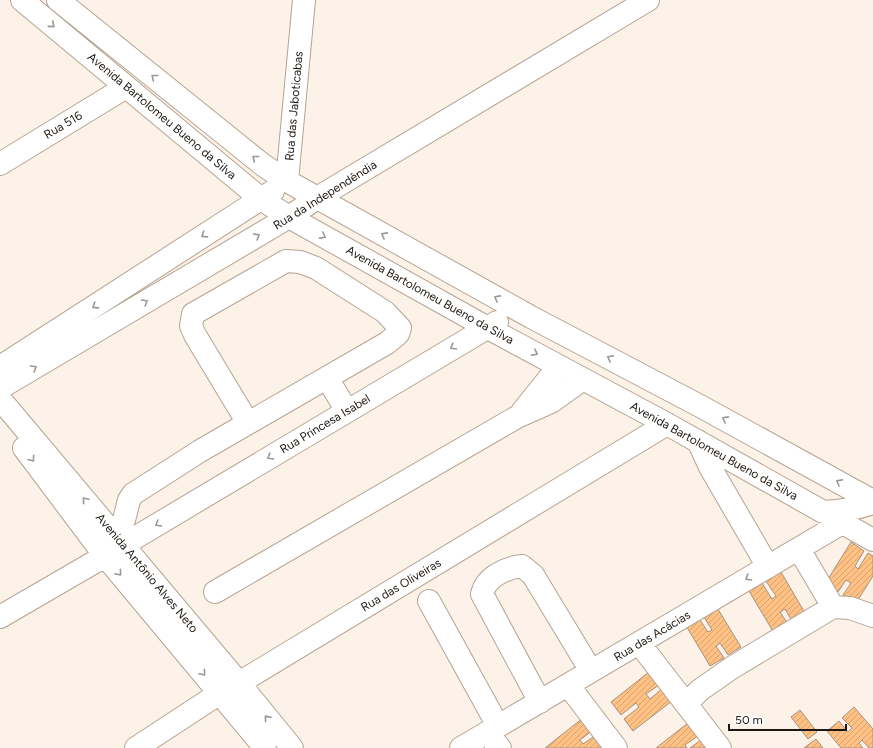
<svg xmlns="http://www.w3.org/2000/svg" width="873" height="748" font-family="Figtree,sans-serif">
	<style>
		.building { fill: url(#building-hatch); stroke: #a49282 }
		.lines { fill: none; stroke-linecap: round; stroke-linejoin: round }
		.minor-casing { stroke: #b5a392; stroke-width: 24 }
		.minor { stroke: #fff; stroke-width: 22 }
		.oneway { stroke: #9a9794 }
		.labels { text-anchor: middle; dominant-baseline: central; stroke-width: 3; stroke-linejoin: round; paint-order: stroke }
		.street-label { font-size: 12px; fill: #1e1711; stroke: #fff }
	</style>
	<defs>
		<pattern id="building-hatch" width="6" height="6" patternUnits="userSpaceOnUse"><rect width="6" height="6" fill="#fec083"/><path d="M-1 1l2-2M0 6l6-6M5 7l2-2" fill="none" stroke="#d9a470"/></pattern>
	</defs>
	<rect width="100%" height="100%" fill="#fdf2e7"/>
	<!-- building -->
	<path class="building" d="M851 542 864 551 855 566 858 569 868 553 873 556V576L856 603 843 595 851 583 846 580 838 592 825 584Z
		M781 572 805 613 792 621 785 609 780 612 788 624 774 633 749 591 762 583 772 599 776 596 766 581Z
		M716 606 741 647 728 655 720 643 716 646 724 658 710 666 685 624 698 617 708 632 712 630 702 614Z
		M649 672 659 685 646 694 650 699 662 689 672 701 633 731 624 719 639 707 636 703 621 715 611 702Z
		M854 707 873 729V748H869L862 740 859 743 863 748H841L827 731 839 721 848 732 852 728 842 718Z
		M800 710 817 732 808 739 791 717Z
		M583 718 593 730 580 740 583 744 596 735 604 748H545Z
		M688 723 698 736 685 745 687 748H656Z
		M816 739 823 748H804Z
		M701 740 707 748H690Z"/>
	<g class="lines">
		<!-- minor casing -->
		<g class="minor-casing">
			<path id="minor" d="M22 0 261 199 289 217 486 327 667 424 873 540
				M58 0 263 165 287 181 531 317 700 406 873 501
				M0 164 126 87
				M287 181 304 0
				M0 367 273 191
				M327 378 347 411
				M0 388 289 217 317 198 648 0
				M0 399 239 683 292 748
				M522 412 559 366
				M698 441 710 467 768 567
				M24 448 105 556 265 748
				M823 512C841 511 856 509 873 503
				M115 535 124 520 129 500 133 494 200 451 387 343 398 334 400 328 385 312 316 268 300 262 286 261 193 314 191 326 195 335 248 423
				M123 545 497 322
				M799 549 833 607
				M215 592 517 417 551 402 583 379
				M429 601 498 726
				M0 617 105 556
				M639 643 720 748
				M568 685 616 748
				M540 702 482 594C486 577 505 568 522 566L533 575 591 671
				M686 704 700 690 733 667 833 607 850 608 873 616
				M487 733 500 748
				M136 748 220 693 239 683 667 424
				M461 748 842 523"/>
		</g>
		<!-- minor -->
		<use href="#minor" class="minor"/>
	</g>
	<!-- one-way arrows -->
	<defs><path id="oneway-chevron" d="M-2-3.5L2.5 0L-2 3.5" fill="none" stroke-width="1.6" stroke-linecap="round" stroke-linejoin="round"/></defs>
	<g class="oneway">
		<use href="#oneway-chevron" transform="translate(52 25) rotate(40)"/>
		<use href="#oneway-chevron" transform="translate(154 77) rotate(-141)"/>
		<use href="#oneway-chevron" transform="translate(255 158) rotate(-141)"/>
		<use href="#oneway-chevron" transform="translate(204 235) rotate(147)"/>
		<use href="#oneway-chevron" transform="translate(384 235) rotate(-151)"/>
		<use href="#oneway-chevron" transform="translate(257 236) rotate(-31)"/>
		<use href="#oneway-chevron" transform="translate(323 236) rotate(29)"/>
		<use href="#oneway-chevron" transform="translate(497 298) rotate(-151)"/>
		<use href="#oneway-chevron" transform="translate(145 302) rotate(-31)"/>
		<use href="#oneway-chevron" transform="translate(95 306) rotate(147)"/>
		<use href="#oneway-chevron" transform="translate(453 347) rotate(149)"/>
		<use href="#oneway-chevron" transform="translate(535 353) rotate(28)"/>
		<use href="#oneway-chevron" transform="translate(610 358) rotate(-152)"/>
		<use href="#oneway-chevron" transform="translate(34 368) rotate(-31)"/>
		<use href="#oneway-chevron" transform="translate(725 419) rotate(-151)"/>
		<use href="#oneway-chevron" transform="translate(270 457) rotate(149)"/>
		<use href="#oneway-chevron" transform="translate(32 459) rotate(53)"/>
		<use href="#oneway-chevron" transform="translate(839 482) rotate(-151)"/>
		<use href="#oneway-chevron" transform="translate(85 500) rotate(-130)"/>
		<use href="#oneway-chevron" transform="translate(158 524) rotate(149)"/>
		<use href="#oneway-chevron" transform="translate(119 573) rotate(50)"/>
		<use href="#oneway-chevron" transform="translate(748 578) rotate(149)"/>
		<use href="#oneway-chevron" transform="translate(203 673) rotate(50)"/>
		<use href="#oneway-chevron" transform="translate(267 718) rotate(-129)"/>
	</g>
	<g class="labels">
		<!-- street labels -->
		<g class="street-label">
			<text transform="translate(294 106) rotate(-85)">Rua das Jaboticabas</text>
			<text transform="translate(162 116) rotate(40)">Avenida Bartolomeu Bueno da Silva</text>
			<text transform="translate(63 125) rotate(-31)">Rua 516</text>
			<text transform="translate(325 195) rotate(-32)">Rua da Independêndia</text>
			<text transform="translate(430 295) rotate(29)">Avenida Bartolomeu Bueno da Silva</text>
			<text transform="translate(325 424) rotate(-31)">Rua Princesa Isabel</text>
			<text transform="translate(714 451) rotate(29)">Avenida Bartolomeu Bueno da Silva</text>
			<text transform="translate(147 573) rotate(50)">Avenida Antônio Alves Neto</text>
			<text transform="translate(401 585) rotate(-31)">Rua das Oliveiras</text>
			<text transform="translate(652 636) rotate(-31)">Rua das Acácias</text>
		</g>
	</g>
	<!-- scale -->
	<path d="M729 724v6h117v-6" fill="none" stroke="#1e1711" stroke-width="2"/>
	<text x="735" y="724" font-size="12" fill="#1e1711" stroke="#ffffff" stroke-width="3" paint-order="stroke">50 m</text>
</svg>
